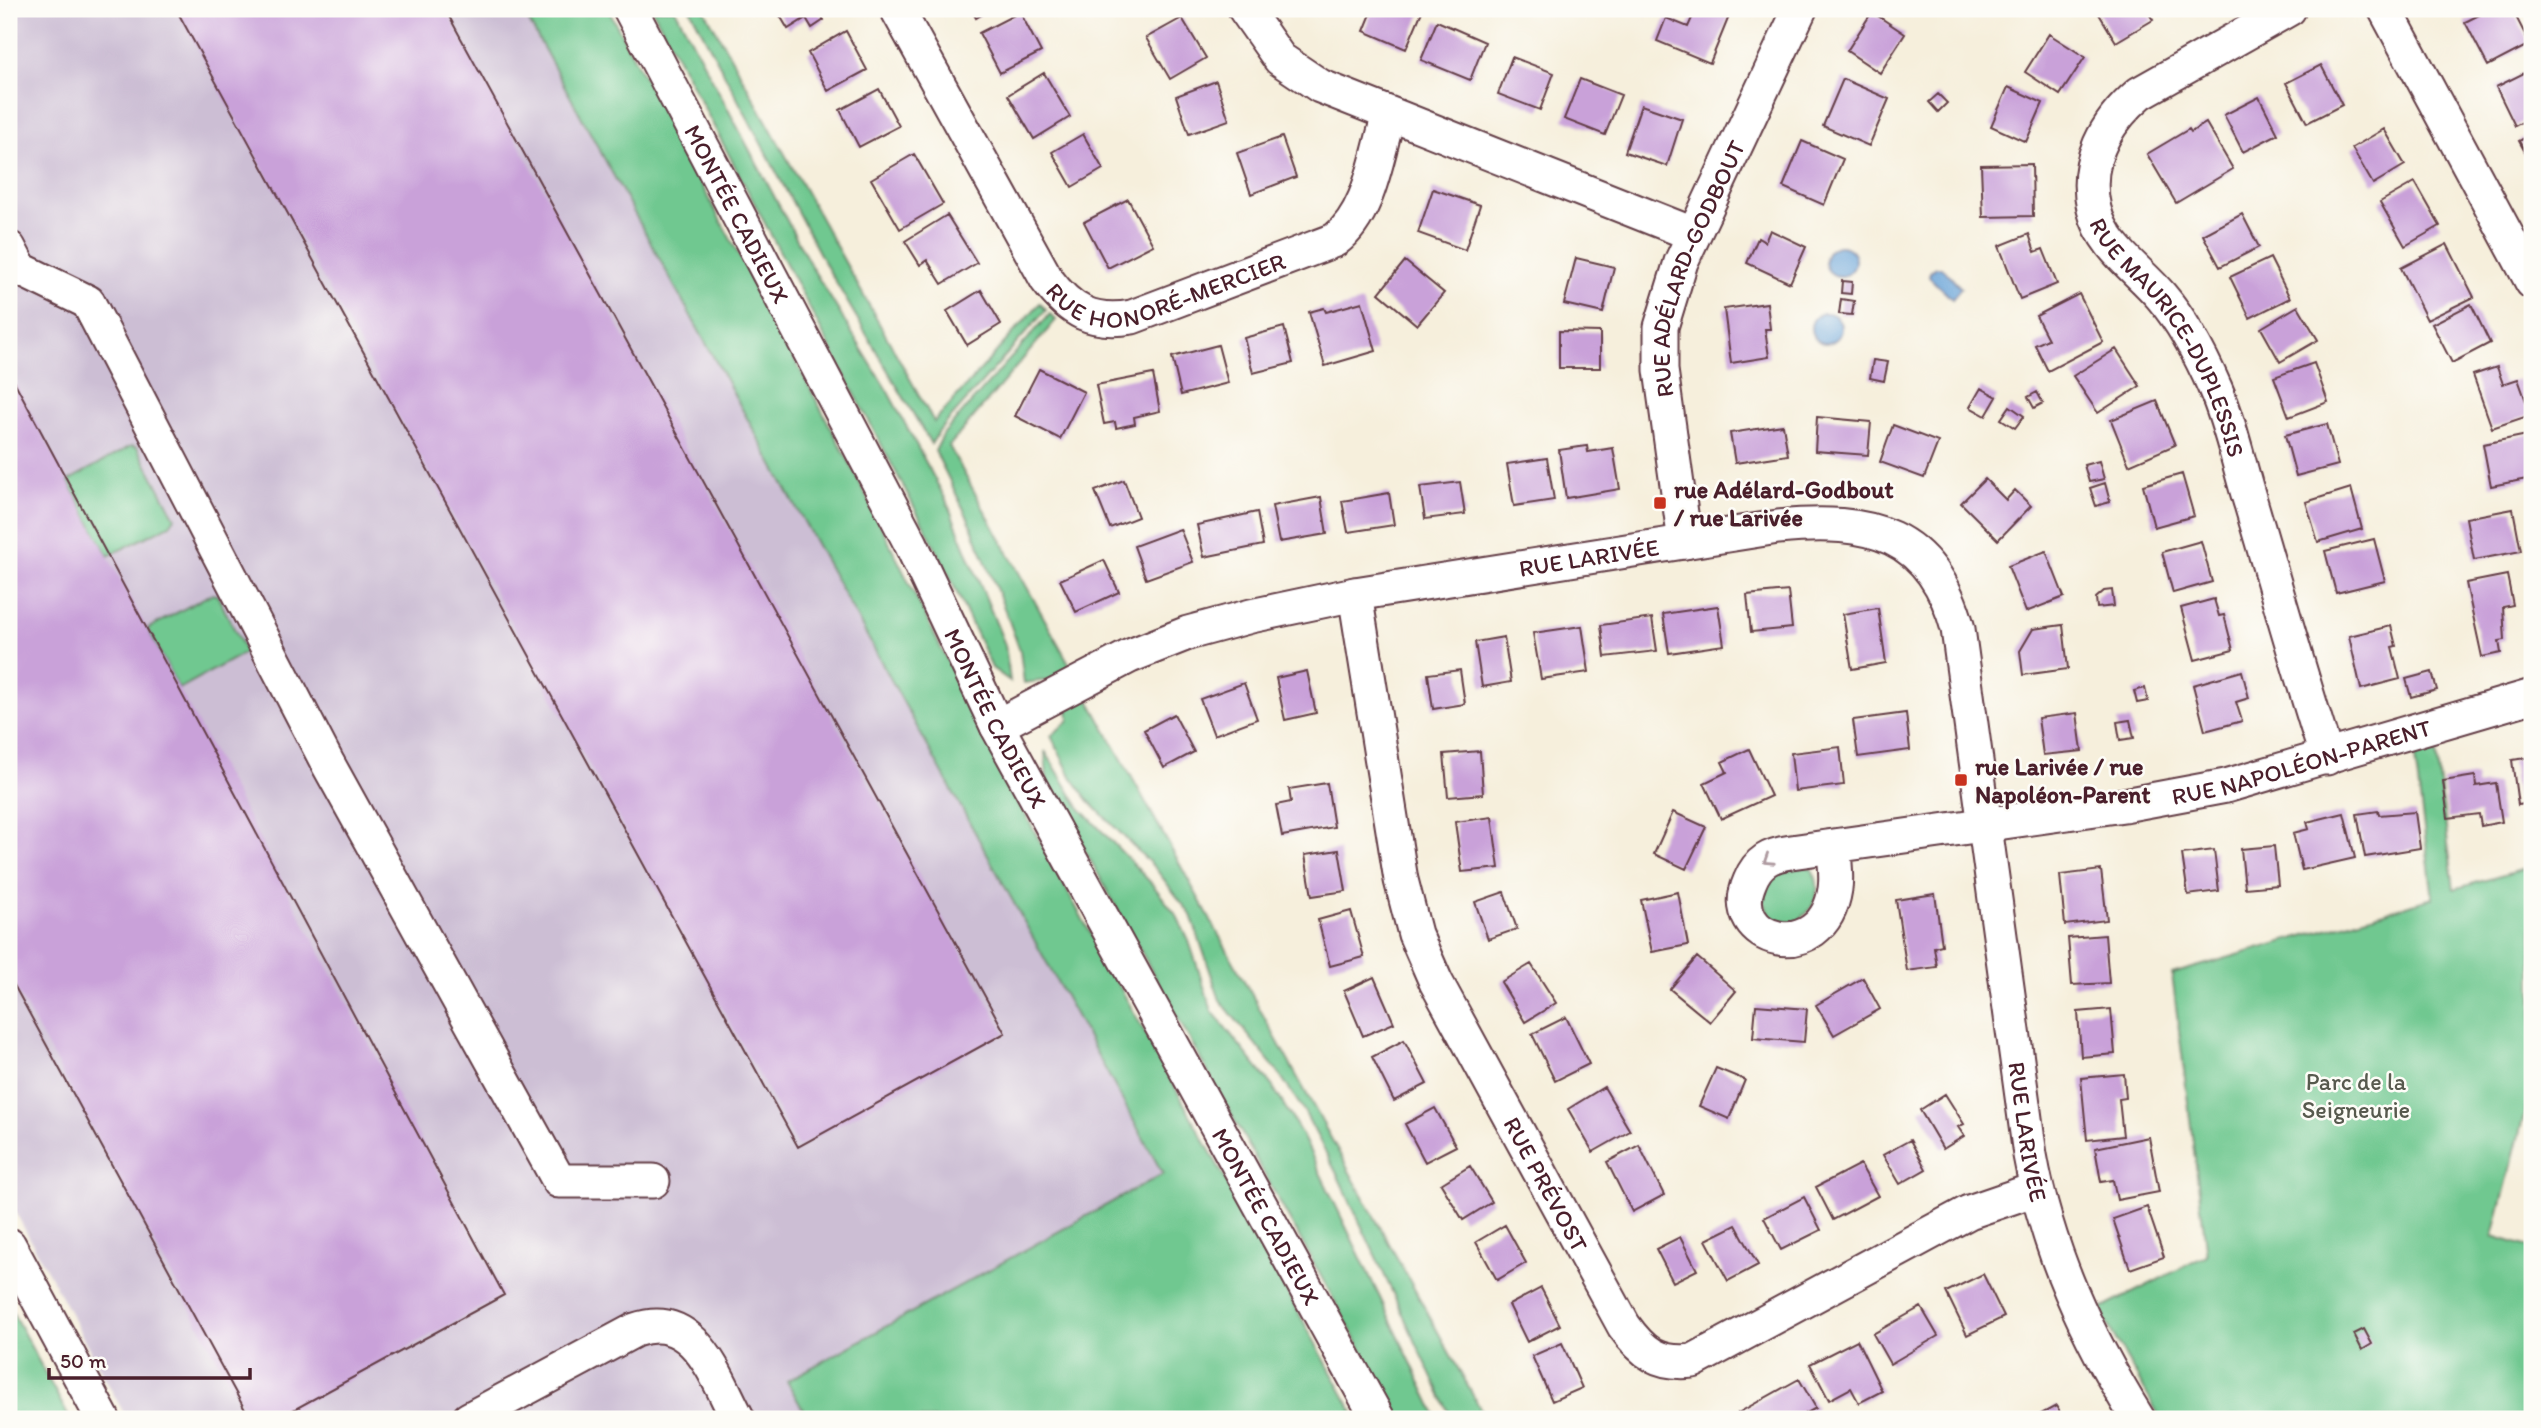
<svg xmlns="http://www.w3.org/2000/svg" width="2541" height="1428" font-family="Itim,sans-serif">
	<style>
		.industrial { fill: #ccbed4 }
		.green { fill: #6fc890; stroke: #5c745e; stroke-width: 2 }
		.water { fill: #67a3d8; stroke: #586182; stroke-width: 2 }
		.building { fill: #c9a1d9 }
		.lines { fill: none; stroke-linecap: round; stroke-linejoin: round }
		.minor-casing { stroke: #643e46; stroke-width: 37 }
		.minor { stroke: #fff; stroke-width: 33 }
		.oneway { stroke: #ae9aa0 }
		.poi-dot { fill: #c8321e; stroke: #fdfcf7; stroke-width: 2.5 }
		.labels { text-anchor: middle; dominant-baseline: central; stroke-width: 5; stroke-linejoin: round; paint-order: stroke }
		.street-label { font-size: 24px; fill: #4a1f2b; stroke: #fdfcf7 }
		.poi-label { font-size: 24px; font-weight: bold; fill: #4a1f2b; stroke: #fdfcf7; text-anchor: start }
		.park-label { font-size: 24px; fill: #575a4e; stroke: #fdfcf7 }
	</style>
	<rect width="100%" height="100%" fill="#fdfcf7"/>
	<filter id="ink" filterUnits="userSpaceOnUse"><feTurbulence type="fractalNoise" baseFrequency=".0143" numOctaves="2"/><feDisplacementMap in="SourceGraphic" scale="14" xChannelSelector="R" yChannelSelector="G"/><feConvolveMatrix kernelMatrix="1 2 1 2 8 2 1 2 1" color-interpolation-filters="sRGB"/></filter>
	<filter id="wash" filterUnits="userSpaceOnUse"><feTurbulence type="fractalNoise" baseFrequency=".00686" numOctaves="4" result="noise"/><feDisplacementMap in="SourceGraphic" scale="28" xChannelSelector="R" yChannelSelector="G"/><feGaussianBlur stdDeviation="1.57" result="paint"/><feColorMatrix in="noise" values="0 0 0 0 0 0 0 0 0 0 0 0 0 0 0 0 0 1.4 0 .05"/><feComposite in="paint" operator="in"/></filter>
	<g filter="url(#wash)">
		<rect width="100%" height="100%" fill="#f6efdc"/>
		<!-- industrial -->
		<path class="industrial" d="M9 9H522L1164 1175 787 1380 808 1419H127L9 1200Z"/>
		<!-- green -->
		<path class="green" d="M522 9H608L854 471 1002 772 1357 1419H808L787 1381 1163 1174Z
			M652 9H675L811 266 888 392 946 500 1005 645 1010 681 992 668 939 554Z
			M690 9H704L934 422 1040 303 1046 310 940 430 931 444 824 262Z
			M1050 314 1056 320 949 446 1071 667 1050 680 1024 683 1020 651 1008 618 968 518 935 451 944 433Z
			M131 446 137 447 175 518 170 525 108 556 68 481Z
			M211 594 217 595 246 652 179 689 147 629Z
			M1088 698 1486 1419H1452L1337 1174 1304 1111 1278 1072 1220 1000 1191 915 1155 868 1089 801 1072 778 1051 736 1069 720 1068 710Z
			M2435 746 2454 889 2532 867V1084L2493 1236 2532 1248V1419H2161L2099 1310 2207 1255 2172 974 2433 898 2414 751Z
			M1045 751 1079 807 1152 884 1177 916 1189 941 1212 1011 1273 1087 1302 1135 1438 1419H1400L1047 782Z
			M1804 867 1811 868C1825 889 1814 914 1792 923L1770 918 1761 893 1772 874Z
			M9 1306 70 1419H9Z"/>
		<!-- water -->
		<path class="water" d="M1825 261a15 15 0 1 1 30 0a15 15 0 1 1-30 0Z
			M1936 267H1941L1961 288 1952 299 1929 277 1930 272Z
			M1811 328a15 15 0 1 1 30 0a15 15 0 1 1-30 0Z"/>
		<g id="blocks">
			<!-- building -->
			<path class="building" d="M176 9H445L1005 1033 798 1147Z
				M776 9H817L824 20 812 28 806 18 788 29Z
				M971 9H991L976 18Z
				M1373 9H1423L1406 49 1364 31Z
				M1696 9H1732L1710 63 1657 41 1666 18 1688 27Z
				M2096 9H2146L2153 20 2116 42Z
				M2491 9H2512L2530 44 2488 66 2465 22Z
				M1020 12 1041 52 1000 73 979 33Z
				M1872 12 1905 34 1880 73 1847 51Z
				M1182 18 1206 58 1170 79 1146 38Z
				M1437 21 1485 42 1470 80 1421 60Z
				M846 31 867 70 828 91 808 53Z
				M2049 34 2085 57 2060 95 2025 72Z
				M1512 57 1554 73 1540 110 1498 94Z
				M2321 65 2342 105 2307 123 2286 83Z
				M2532 69V117L2515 126 2496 87Z
				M1044 73 1070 117 1034 139 1008 95Z
				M1580 79 1621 95 1605 135 1564 119Z
				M1843 79 1889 99 1869 146 1823 126Z
				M1216 81 1229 120 1189 134 1176 96Z
				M2008 87 2043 103 2026 142 1991 126Z
				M879 89 899 126 859 147 840 110Z
				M1938 94 1947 103 1938 112 1929 102Z
				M2259 97 2278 134 2243 152 2224 115Z
				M1641 105 1682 119 1667 166 1625 152Z
				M2206 123 2233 169 2176 203 2147 154 2189 129 2191 132Z
				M2384 129 2405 165 2373 184 2352 148Z
				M1083 134 1103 169 1072 187 1052 152Z
				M2532 134V165L2519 141Z
				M1282 137 1296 177 1251 194 1237 153Z
				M1802 141 1843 159 1824 205 1783 187Z
				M914 154 943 204 900 229 871 179Z
				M2032 164 2033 216 1983 217 1981 165Z
				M2415 182 2440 226 2405 246 2380 202Z
				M1433 189 1480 205 1465 250 1418 233Z
				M1128 199 1153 245 1108 268 1084 222Z
				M2242 214 2259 247 2220 267 2203 235Z
				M947 215 977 263 942 284 927 260 920 265 905 241Z
				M1770 230 1806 247 1790 283 1747 263 1758 238 1765 242Z
				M2029 234 2035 252 2043 249 2057 284 2020 299 1999 246Z
				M2447 244 2474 297 2427 320 2401 268Z
				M1576 258 1614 267 1603 313 1564 304Z
				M2270 258 2290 298 2250 318 2230 277Z
				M1405 261 1444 293 1417 325 1379 293Z
				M1842 281 1852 282 1851 294 1841 293Z
				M981 290 1001 324 967 345 947 311Z
				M2079 294 2103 342 2048 371 2035 345 2048 339 2036 316Z
				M1841 299 1854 301 1852 315 1839 314Z
				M1362 302 1376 351 1325 366 1309 312 1324 308 1326 312Z
				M1767 303 1770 329H1765L1769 357 1731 363 1724 309Z
				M2471 304 2490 343 2452 363 2432 324Z
				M2298 306 2318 340 2280 362 2261 328Z
				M1284 327 1293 363 1253 373 1244 338Z
				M1559 331 1600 332V368H1559Z
				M1218 345 1228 383 1181 395 1172 357Z
				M2116 349 2140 386 2098 413 2073 376Z
				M1873 360 1888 362 1884 381 1870 378Z
				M2314 363 2328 402 2289 417 2274 377Z
				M2497 367 2503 384 2518 379 2531 415 2492 428 2473 375Z
				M1039 369 1084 392 1060 439 1015 416Z
				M1153 374 1160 411 1134 417 1135 424 1116 428 1115 422 1104 424 1096 385Z
				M14 381 504 1295 277 1419H250L9 976V383Z
				M1981 388 1997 397 1986 416 1970 407Z
				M2037 392 2043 403 2034 408 2028 397Z
				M2157 401 2175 445 2129 465 2111 420Z
				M2010 406 2024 416 2015 428 2001 419Z
				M1817 417 1871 422 1868 455 1815 451Z
				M2327 424 2338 465 2296 476 2285 435Z
				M1783 425 1788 455 1735 463 1730 433Z
				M1893 425 1938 442 1924 478 1880 462Z
				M2532 434V478L2491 486 2483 444Z
				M1587 446 1588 452 1613 448 1620 489 1566 498 1559 450Z
				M1547 458 1554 500 1514 506 1507 464Z
				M2099 461 2104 479 2089 482 2084 465Z
				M2182 474 2194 516 2154 527 2143 485Z
				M1985 479 2006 500 2015 490 2031 506 1998 540 1961 503Z
				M1124 480 1138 517 1110 528 1095 491Z
				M1460 482 1465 514 1425 519 1420 487Z
				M2105 483 2110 502 2096 506 2090 488Z
				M2351 488 2362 529 2318 542 2306 502Z
				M1389 493 1394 525 1348 532 1342 501Z
				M1321 497 1327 534 1279 542 1272 506Z
				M2513 509 2521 551 2474 560 2466 518Z
				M1257 512 1263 545 1204 557 1197 525Z
				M1180 529 1193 562 1146 579 1134 546Z
				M2374 539 2385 581 2336 593 2325 551Z
				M2201 541 2212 582 2173 593 2162 552Z
				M2046 551 2064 597 2026 612 2008 566Z
				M1104 560 1119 592 1076 612 1060 580Z
				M2507 575 2513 605 2503 607 2505 640 2499 641 2501 653 2482 657 2466 583Z
				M2112 590 2114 606 2097 608 2096 598 2104 591Z
				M1788 591 1792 628 1751 632 1747 595Z
				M2214 599 2219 616 2224 615 2233 650 2195 660 2181 608Z
				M1718 606 1724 645 1669 653 1663 614Z
				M1878 608 1886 663 1852 669 1843 614Z
				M1652 618 1657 651 1605 657 1601 625Z
				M2063 625 2068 669 2023 675 2020 651 2033 629Z
				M1582 626 1589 672 1541 679 1533 633Z
				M2391 626 2396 646 2392 647 2400 679 2361 689 2349 636Z
				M1504 637 1511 682 1482 687 1475 642Z
				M1460 670 1465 704 1433 709 1428 674Z
				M1307 671 1316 713 1285 720 1276 678Z
				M2242 671 2249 698 2236 702 2242 721 2205 731 2193 685Z
				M2432 672 2437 690 2411 697 2406 679Z
				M1244 683 1257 719 1214 735 1200 699Z
				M2145 688 2148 701 2137 703 2134 691Z
				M1906 713 1910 750 1858 757 1853 720Z
				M2077 713 2082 751 2043 755 2038 718Z
				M1174 714 1194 752 1164 768 1144 730Z
				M2130 720 2134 738 2120 740 2117 722Z
				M1840 747 1844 785 1795 791 1791 753Z
				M1749 749 1771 796 1721 819 1704 783 1727 772 1722 762Z
				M1480 751 1483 794 1448 797 1444 754Z
				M2532 757V803L2518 805 2512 760Z
				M2475 776 2476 786 2496 783 2502 822 2481 826 2479 814 2448 818 2443 781Z
				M1327 783 1334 827 1282 836 1276 805 1291 802 1289 789Z
				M2378 811 2379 815 2415 812 2420 848 2365 857 2357 814Z
				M1673 812 1706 827 1686 869 1654 854Z
				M2344 813 2355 858 2302 870 2293 833 2309 829 2307 822Z
				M1492 817 1499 868 1462 872 1455 822Z
				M2274 846 2278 885 2245 888 2241 849Z
				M1339 850 1346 891 1312 896 1305 855Z
				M2214 850 2219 891 2188 895 2182 854Z
				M2101 870 2107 920 2065 925 2060 875Z
				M1504 892 1517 929 1488 939 1475 902Z
				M1678 892 1688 945 1652 952 1641 900Z
				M1935 894 1942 945 1934 947 1937 967 1907 971 1896 900Z
				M1351 911 1364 957 1330 966 1318 920Z
				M2105 935 2109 983 2072 985 2068 938Z
				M1697 957 1736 991 1710 1022 1670 989Z
				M1531 964 1556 1003 1525 1022 1501 982Z
				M1374 977 1394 1023 1363 1036 1344 991Z
				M1863 978 1880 1009 1834 1035 1816 1005Z
				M1756 1005 1807 1009 1804 1042 1753 1038Z
				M2111 1009 2115 1054 2081 1057 2078 1012Z
				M1566 1017 1589 1064 1555 1081 1532 1034Z
				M1404 1040 1427 1084 1394 1101 1372 1057Z
				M1716 1068 1745 1080 1729 1119 1699 1106Z
				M2124 1074 2126 1098 2119 1099 2123 1136 2087 1140 2081 1078Z
				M1604 1087 1630 1131 1593 1152 1568 1109Z
				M1945 1094 1964 1124 1958 1127 1964 1136 1943 1149 1920 1110Z
				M1435 1108 1456 1146 1425 1162 1405 1124Z
				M2149 1137 2159 1192 2117 1200 2113 1180 2101 1182 2095 1148Z
				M1910 1140 1926 1169 1900 1184 1883 1155Z
				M1639 1145 1664 1195 1632 1212 1607 1162Z
				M1860 1164 1878 1196 1833 1220 1816 1187Z
				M1470 1166 1492 1202 1463 1220 1441 1184Z
				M1804 1197 1821 1230 1781 1250 1764 1218Z
				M2147 1207 2164 1257 2130 1269 2113 1219Z
				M1505 1225 1526 1263 1497 1280 1476 1242Z
				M1736 1225 1758 1265 1728 1281 1706 1240Z
				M1680 1237 1697 1270 1673 1282 1656 1249Z
				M1983 1274 2004 1317 1967 1335 1946 1292Z
				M1541 1288 1560 1325 1527 1342 1509 1305Z
				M1921 1307 1938 1336 1890 1364 1873 1334Z
				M2364 1329 2372 1344 2362 1350 2354 1334Z
				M1857 1340 1882 1391 1859 1403 1851 1388 1829 1400 1810 1364Z
				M1562 1343 1582 1388 1552 1401 1532 1356Z
				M1799 1379 1816 1408 1796 1419H1742L1738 1413Z
				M2056 1406 2064 1419H2032Z"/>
		</g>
	</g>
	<g filter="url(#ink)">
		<use href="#blocks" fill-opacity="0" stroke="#643e46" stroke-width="2"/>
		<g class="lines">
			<!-- minor casing -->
			<g class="minor-casing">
				<g id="minor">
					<path id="s1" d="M630 9 911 544 997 726 1378 1419"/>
					<path id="s2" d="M897 9 1047 280C1070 311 1092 324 1132 317L1335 240C1371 212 1376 156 1389 115"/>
					<path d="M1245 9 1280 59 1320 86 1693 234"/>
					<path id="s3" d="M2289 9 2140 93C2105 123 2083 162 2094 209 2103 247 2137 268 2161 296 2184 323 2201 356 2215 388 2231 424 2239 466 2251 504 2276 589 2300 674 2327 758"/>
					<path d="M2385 9 2532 282"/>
					<path d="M9 248 20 269 88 302 328 764 559 1181H653"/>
					<path id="s4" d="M1685 542 1661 370V327L1681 262 1800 9"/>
					<path id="s5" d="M1355 594 1401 880 1415 934 1436 982 1624 1326C1643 1353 1659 1365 1693 1361L1969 1212 2036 1189"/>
					<path id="s6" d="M997 726 1130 656 1188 633 1251 616 1355 594 1778 527C1869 518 1932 532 1958 629L2030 1155C2047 1251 2087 1336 2138 1419"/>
					<path id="s7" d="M1833 846C1835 860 1837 875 1835 889 1823 969 1723 942 1750 881 1758 861 1770 855 1791 852L2124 805 2226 786 2532 696"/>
					<path d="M9 1245 103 1419"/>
					<path d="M469 1419 635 1330C695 1309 715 1376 738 1419"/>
				</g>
			</g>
			<!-- minor -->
			<use href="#minor" class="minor"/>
		</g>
		<!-- one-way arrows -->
		<defs><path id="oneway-chevron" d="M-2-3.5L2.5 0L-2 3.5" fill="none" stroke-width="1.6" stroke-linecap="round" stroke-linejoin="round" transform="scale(1.75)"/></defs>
		<use class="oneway" href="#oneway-chevron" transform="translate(1768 860) rotate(147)"/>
	</g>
	<!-- markers -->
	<g class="poi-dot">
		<rect x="1653" y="496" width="14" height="14" rx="3.5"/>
		<rect x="1954" y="773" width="14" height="14" rx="3.5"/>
	</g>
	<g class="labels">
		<!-- street labels -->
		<g class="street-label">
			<text stroke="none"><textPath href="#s1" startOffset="231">MONTÉE CADIEUX</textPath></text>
			<text stroke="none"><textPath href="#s2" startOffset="444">RUE HONORÉ-MERCIER</textPath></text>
			<text stroke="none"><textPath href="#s4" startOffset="282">RUE ADÉLARD-GODBOUT</textPath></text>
			<text stroke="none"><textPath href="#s3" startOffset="453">RUE MAURICE-DUPLESSIS</textPath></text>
			<text stroke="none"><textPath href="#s6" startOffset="621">RUE LARIVÉE</textPath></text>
			<text stroke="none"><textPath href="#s1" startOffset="798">MONTÉE CADIEUX</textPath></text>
			<text stroke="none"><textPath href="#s7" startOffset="774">RUE NAPOLÉON-PARENT</textPath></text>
			<text stroke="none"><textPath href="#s6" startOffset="1552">RUE LARIVÉE</textPath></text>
			<text stroke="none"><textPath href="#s5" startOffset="628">RUE PRÉVOST</textPath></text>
			<text stroke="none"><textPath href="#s1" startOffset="1365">MONTÉE CADIEUX</textPath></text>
		</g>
		<!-- poi labels -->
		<g class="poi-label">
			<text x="1674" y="489">rue Adélard-Godbout<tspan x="1674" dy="28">/ rue Larivée</tspan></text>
			<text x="1975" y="766">rue Larivée / rue<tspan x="1975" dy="28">Napoléon-Parent</tspan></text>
		</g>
		<!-- park labels -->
		<g class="park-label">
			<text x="2356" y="1081">Parc de la<tspan x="2356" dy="28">Seigneurie</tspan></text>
		</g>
	</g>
	<!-- margin -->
	<rect width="2541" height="1428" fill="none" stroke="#fdfcf7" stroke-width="35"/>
	<!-- scale -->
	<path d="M49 1368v10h201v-10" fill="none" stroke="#4a1f2b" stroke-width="3.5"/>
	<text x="60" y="1368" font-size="21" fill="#4a1f2b" stroke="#fdfcf7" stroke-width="5" paint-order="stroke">50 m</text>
</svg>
